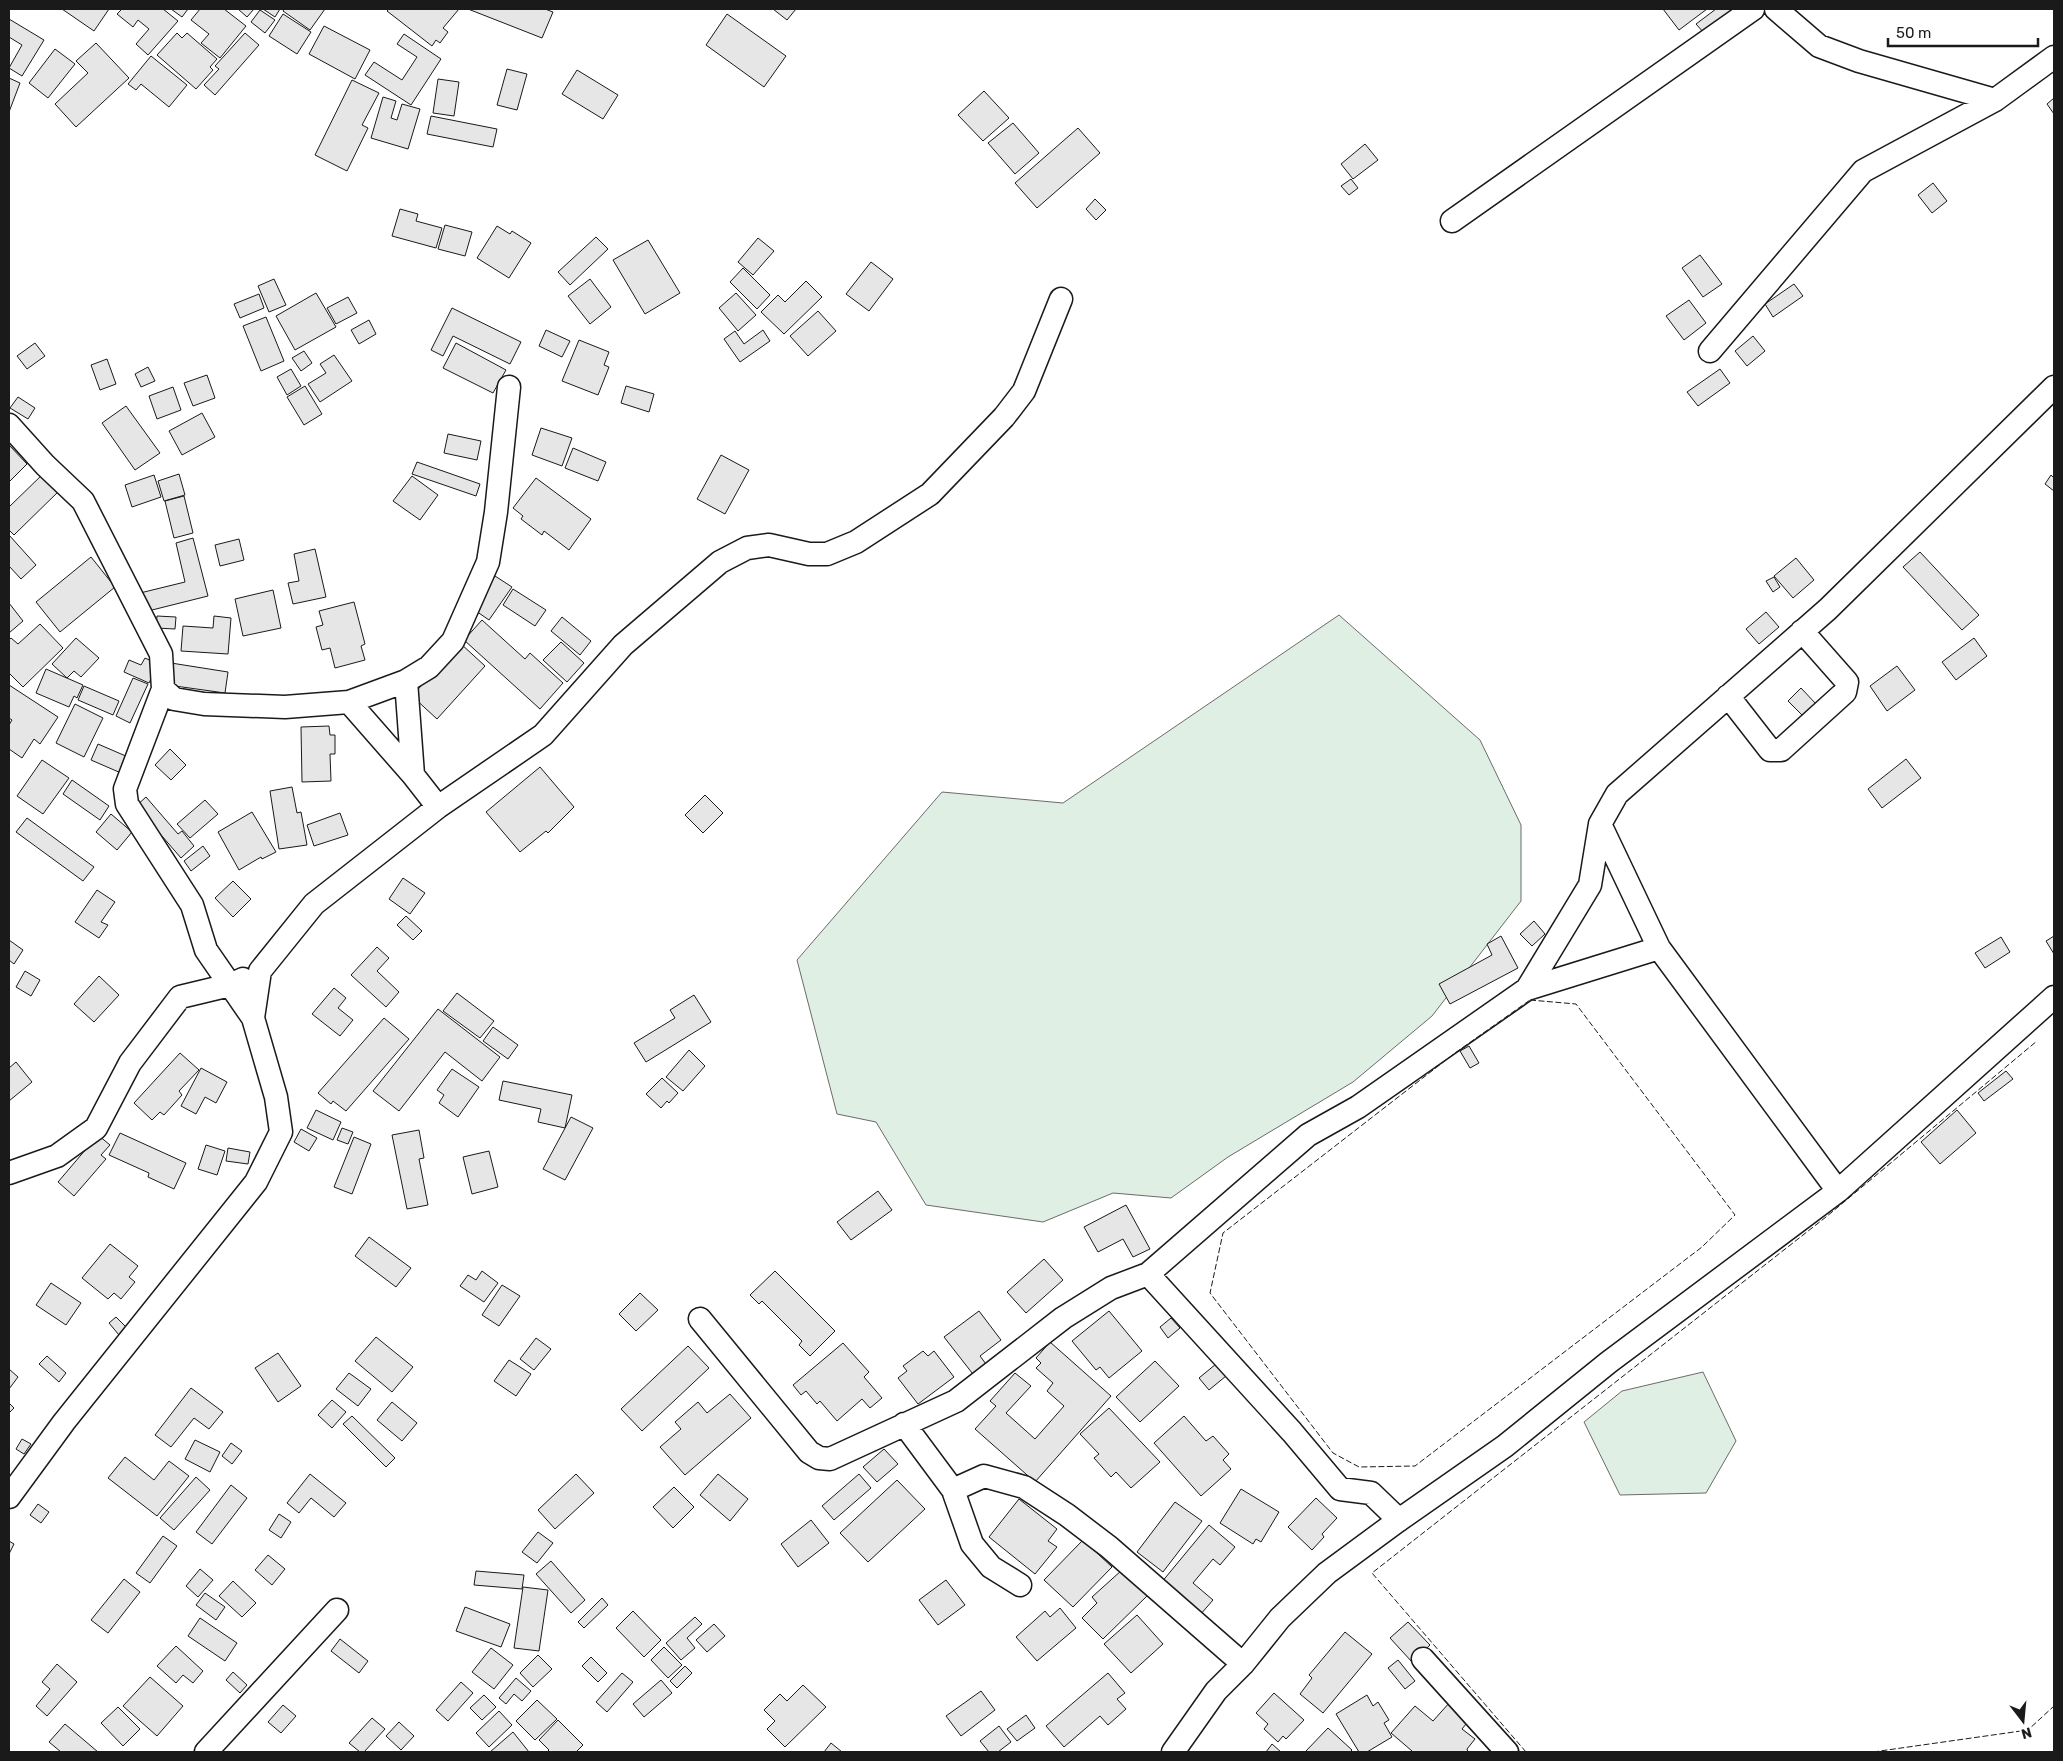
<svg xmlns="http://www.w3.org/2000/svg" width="2063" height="1761" font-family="Rubik,sans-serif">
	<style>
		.green { fill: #e0efe3; stroke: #6a6a6a }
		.building { fill: #e6e6e6; stroke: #1a1a1a }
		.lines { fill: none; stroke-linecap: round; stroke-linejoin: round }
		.minor-casing { stroke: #1a1a1a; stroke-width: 25 }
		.minor { stroke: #fff; stroke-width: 22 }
		.fence { stroke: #1a1a1a; stroke-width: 1; stroke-dasharray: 6 2.5; stroke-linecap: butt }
	</style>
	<rect width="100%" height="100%" fill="#fff"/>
	<!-- green -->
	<path class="green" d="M1339 615 1480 740 1521 825V901L1432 1016 1353 1082 1228 1157 1171 1198 1113 1193 1043 1222 926 1205 876 1122 837 1114 797 960 942 792 1063 803Z
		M1703 1372 1736 1441 1706 1493 1620 1495 1584 1422 1622 1391Z"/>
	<!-- building -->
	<path class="building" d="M62 9H109L94 31Z
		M122 9H163L178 21 148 55 136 44 149 29 138 20 133 27 117 14Z
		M171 9H188L182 17Z
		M200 9H224L246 26 220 58 201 43 209 34 191 20Z
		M238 9H254L247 17Z
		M263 9H280L275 17Z
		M284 9H325L310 30 283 11Z
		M389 9H459L443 28 448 32 440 43 436 40 432 46 387 11Z
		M468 9H545L553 12 542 38Z
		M773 9H796L787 20Z
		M1663 9H1707L1679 30Z
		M1716 9H1735L1704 33 1696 24Z
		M260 10 275 20 265 33 251 22Z
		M283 14 311 32 297 54 269 36Z
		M727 14 786 56 764 87 706 45Z
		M9 19 44 40 22 76 9 68 22 45 9 37Z
		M324 26 370 50 355 79 309 54Z
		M177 33 182 38 187 33 217 59 210 67 213 70 196 89 157 55Z
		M245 33 259 45 215 95 204 85 219 69 215 66Z
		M404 34 441 59 411 105 365 75 374 62 402 80 417 57 397 44Z
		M96 43 129 78 76 127 55 104 88 73 76 61Z
		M55 49 75 64 48 98 29 83Z
		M151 56 187 85 169 107 141 84 136 90 128 84Z
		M507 69 527 74 517 110 497 105Z
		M577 70 618 95 603 119 562 94Z
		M9 78 20 83 9 112Z
		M438 79 459 82 454 116 433 113Z
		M352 80 379 93 362 125 368 128 347 171 315 155Z
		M984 91 1009 118 983 141 958 115Z
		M383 97 396 101 391 118 397 120 402 104 420 109 408 149 371 138Z
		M2054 98V114L2047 104Z
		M431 116 497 129 493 147 427 134Z
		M1013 123 1039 153 1015 174 988 143Z
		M1078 128 1100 153 1037 208 1015 183Z
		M1365 144 1378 160 1353 179 1341 164Z
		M1351 179 1358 188 1349 195 1341 186Z
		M1933 183 1947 201 1932 213 1918 195Z
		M1095 199 1106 210 1096 220 1086 209Z
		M400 209 418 214 416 221 442 228 436 248 392 236Z
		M445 225 472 232 465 256 438 249Z
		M497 226 510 234 512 231 531 243 509 278 477 258Z
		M596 237 608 249 570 285 558 272Z
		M758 238 774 251 753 275 738 262Z
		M648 240 680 293 645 314 613 260Z
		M1700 255 1722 284 1703 297 1682 268Z
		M871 262 893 279 869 311 846 294Z
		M743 268 770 295 757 309 730 282Z
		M274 279 286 305 269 312 258 286Z
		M590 279 611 307 590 324 568 296Z
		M806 281 822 297 784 334 761 312 778 295 785 302Z
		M1794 284 1803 296 1773 317 1765 304Z
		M316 293 336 327 295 350 276 316Z
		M736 293 756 315 738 331 719 308Z
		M259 294 264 308 240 318 234 304Z
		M348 297 357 313 336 324 327 308Z
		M1689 300 1706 323 1684 340 1666 316Z
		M452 308 521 342 510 364 453 336 443 356 431 350Z
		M818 311 836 331 808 356 790 336Z
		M266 317 284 361 261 371 243 326Z
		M369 320 376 334 359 344 351 330Z
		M546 330 570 341 562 357 539 346Z
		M763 330 770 341 740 362 724 339 735 331 744 344Z
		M1753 336 1765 351 1747 366 1735 351Z
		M579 340 609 352 604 365 609 367 598 395 562 381Z
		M35 343 45 356 27 369 17 356Z
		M456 343 506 370 493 393 443 368Z
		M304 351 312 363 301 371 292 358Z
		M334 355 352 381 320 402 308 384 326 373 320 364Z
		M107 359 116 384 100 390 91 365Z
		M148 367 155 381 141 387 135 374Z
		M291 369 301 386 287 395 277 377Z
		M1720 369 1730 383 1698 406 1687 392Z
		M207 375 215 398 193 406 184 383Z
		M305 386 322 414 304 425 287 397Z
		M626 386 654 394 649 412 621 403Z
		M173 387 181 410 157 419 149 396Z
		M18 397 35 408 28 419 10 408Z
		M126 406 160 453 135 470 102 423Z
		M202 413 215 437 182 455 169 431Z
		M541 428 572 438 562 466 532 455Z
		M448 434 481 441 477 460 444 453Z
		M9 445 27 464 9 482Z
		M573 448 606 462 598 481 565 468Z
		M721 455 749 470 725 514 697 499Z
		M417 462 480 484 476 496 412 474Z
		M45 472 61 489 14 535 9 530V507Z
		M179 474 185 495 164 501 158 481Z
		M154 475 161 497 132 507 125 485Z
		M2051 475 2054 478V491L2045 484Z
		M412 476 438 495 420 520 393 501Z
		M536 478 591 519 569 550 544 531 542 535 521 519 523 516 513 508Z
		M184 496 193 533 174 538 165 501Z
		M9 535 36 565 21 579 9 566Z
		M193 538 208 596 144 612 140 593 185 582 176 543Z
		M239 539 244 560 220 566 215 545Z
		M315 549 326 597 293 604 288 583 299 581 294 554Z
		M1920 552 1979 615 1962 630 1903 567Z
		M91 557 115 587 60 632 36 602Z
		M1796 558 1814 580 1793 598 1774 576Z
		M495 576 512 587 489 620 473 609Z
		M1774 577 1780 587 1773 592 1766 581Z
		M513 589 546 610 535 626 503 605Z
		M273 590 281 628 243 636 235 599Z
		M354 602 365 644 361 646 365 660 335 668 330 648 322 650 316 627 323 625 319 611Z
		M9 603 23 621 9 633Z
		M1766 612 1779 627 1759 644 1746 629Z
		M157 616 176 617 175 629 156 628Z
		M214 616 231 618 228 654 181 651 183 626 213 628Z
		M562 617 591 641 580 655 551 631Z
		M482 620 525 659 530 653 563 683 540 709 464 640Z
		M40 624 63 648 23 687 9 673V640L11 638 18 644Z
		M76 638 99 658 81 677 74 671 67 678 52 664Z
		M1974 638 1987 656 1956 680 1942 662Z
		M561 642 584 663 567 682 543 660Z
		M460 643 485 666 437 719 412 696Z
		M145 658 158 664 149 683 124 672 129 660 141 665Z
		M171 663 228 672 225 693 168 685Z
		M1897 666 1915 690 1887 711 1870 686Z
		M46 669 83 685 77 698 74 696 69 707 36 693Z
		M133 678 148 684 130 723 116 716Z
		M9 685 58 717 40 744 34 739 22 758 9 749V725L12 720 9 718Z
		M84 686 119 701 113 715 78 700Z
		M1801 688 1816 704 1803 716 1788 701Z
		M75 704 103 718 84 757 56 743Z
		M329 726 330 735H335V754H330L331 781 302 782 301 727Z
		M98 744 128 757 121 773 91 760Z
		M170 749 186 765 171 780 155 765Z
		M1906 759 1921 778 1882 808 1868 789Z
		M42 760 69 778 43 814 17 796Z
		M540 767 574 807 548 833 546 831 520 852 486 812Z
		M72 780 109 806 100 820 63 794Z
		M292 787 297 813 301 812 307 845 279 849 270 791Z
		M705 795 723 813 703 833 685 815Z
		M146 797 178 834 182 831 194 846 181 858 136 806Z
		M205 800 218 814 190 838 177 824Z
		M252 812 276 852 262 859 261 857 239 870 218 832Z
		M340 813 348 835 314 846 307 825Z
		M111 814 132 832 117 850 96 832Z
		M27 818 94 867 83 881 16 832Z
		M203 846 210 856 191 871 184 861Z
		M403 878 425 893 410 914 389 899Z
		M233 881 251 899 233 917 215 898Z
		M97 890 115 902 101 922 108 925 99 938 75 922Z
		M406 916 422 931 413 940 397 925Z
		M1534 921 1545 934 1532 946 1520 934Z
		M1501 936 1518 968 1450 1004 1439 984 1492 955 1487 944Z
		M2054 936V954L2046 941Z
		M2001 937 2010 952 1985 968 1975 953Z
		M9 940 23 950 14 964 9 960Z
		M377 947 389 958 377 971 399 992 386 1007 351 975Z
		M25 971 40 980 31 996 16 987Z
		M99 976 119 995 94 1022 74 1004Z
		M334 988 346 998 338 1008 353 1020 340 1036 312 1014Z
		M457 993 494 1021 480 1038 443 1011Z
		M694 995 711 1022 646 1062 634 1043 675 1018 670 1010Z
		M438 1009 500 1057 482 1081 445 1052 399 1111 373 1091Z
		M384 1018 409 1039 346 1111 333 1101 331 1104 318 1093Z
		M493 1027 518 1045 508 1059 483 1041Z
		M1469 1046 1479 1063 1470 1068 1460 1051Z
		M689 1050 705 1066 683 1091 666 1077Z
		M180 1053 199 1070 179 1091 182 1095 164 1115 160 1112 152 1120 134 1103Z
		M16 1062 32 1082 9 1101V1068Z
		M201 1068 227 1082 216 1103 205 1097 196 1114 181 1106Z
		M452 1069 479 1087 458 1117 439 1103 444 1095 437 1090Z
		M2006 1071 2013 1079 1984 1101 1978 1093Z
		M662 1078 678 1093 669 1103 667 1101 661 1108 646 1094Z
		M503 1081 572 1095 565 1128 538 1122 541 1109 499 1100Z
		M316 1110 341 1122 333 1140 307 1128Z
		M1957 1110 1976 1133 1940 1164 1921 1142Z
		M571 1117 593 1128 565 1180 543 1169Z
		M342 1128 353 1132 348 1144 337 1140Z
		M301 1129 317 1138 309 1151 294 1142Z
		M419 1130 424 1158 419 1159 428 1205 407 1209 392 1135Z
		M120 1133 186 1163 174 1189 148 1177 149 1173 109 1155Z
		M98 1135 110 1145 101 1155 106 1159 74 1196 58 1182Z
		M354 1137 371 1144 352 1194 334 1187Z
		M206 1145 225 1151 217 1175 198 1169Z
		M228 1148 250 1152 248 1164 226 1161Z
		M489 1151 498 1187 472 1194 463 1157Z
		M878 1191 892 1210 851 1240 837 1222Z
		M1126 1205 1150 1249 1133 1257 1123 1239 1098 1252 1084 1227Z
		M369 1237 411 1268 396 1287 355 1256Z
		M110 1244 138 1266 129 1277 135 1282 121 1299 114 1293 108 1299 82 1278Z
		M1044 1259 1063 1280 1026 1313 1007 1292Z
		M482 1271 498 1283 484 1302 460 1286 468 1275 476 1280Z
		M775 1271 835 1331 810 1356 799 1345 802 1341 762 1301 759 1304 750 1295Z
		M51 1283 81 1303 66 1325 36 1305Z
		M502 1285 520 1296 499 1326 482 1315Z
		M640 1293 658 1310 636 1331 619 1314Z
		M979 1311 1001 1340 980 1356 989 1368 976 1378 944 1337Z
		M1109 1311 1142 1351 1109 1378 1100 1367 1096 1370 1072 1341Z
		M116 1317 127 1328 119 1335 109 1323Z
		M1171 1318 1180 1328 1168 1338 1160 1327Z
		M376 1337 413 1367 392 1392 355 1361Z
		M536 1338 551 1349 534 1370 520 1359Z
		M1050 1342 1111 1396 1035 1482 975 1429 996 1406 990 1401 1015 1373 1031 1386 1006 1413 1035 1439 1064 1406 1047 1391 1053 1383 1036 1368 1041 1363 1036 1358Z
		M843 1343 869 1372 864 1377 882 1398 870 1408 862 1399 837 1421 820 1401 817 1404 806 1391 801 1395 793 1385Z
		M688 1346 709 1368 642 1431 621 1409Z
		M923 1351 928 1356 934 1351 954 1377 918 1404 898 1378 907 1371 903 1366Z
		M278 1353 301 1386 278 1402 255 1368Z
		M47 1356 66 1373 59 1382 39 1364Z
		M509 1360 531 1374 516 1396 494 1381Z
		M1155 1361 1179 1386 1140 1422 1116 1397Z
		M1216 1364 1226 1376 1209 1390 1199 1378Z
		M9 1369 18 1377 9 1389Z
		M349 1373 371 1389 358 1406 336 1389Z
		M191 1388 223 1412 209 1429 194 1418 171 1447 155 1435Z
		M730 1394 751 1418 685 1475 660 1447 681 1429 675 1422 698 1402 707 1413Z
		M332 1400 346 1412 332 1428 318 1415Z
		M392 1402 417 1423 402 1441 377 1420Z
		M9 1403 14 1408 9 1413Z
		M1109 1408 1160 1462 1131 1488 1116 1472 1111 1477 1094 1458 1099 1454 1080 1434Z
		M352 1416 395 1458 386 1467 343 1424Z
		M1184 1416 1206 1441 1213 1436 1229 1454 1223 1460 1231 1469 1201 1496 1154 1443Z
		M22 1439 31 1444 24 1454 16 1449Z
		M195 1440 220 1452 210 1472 185 1459Z
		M231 1443 242 1451 232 1464 222 1456Z
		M884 1449 898 1464 877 1482 863 1467Z
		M125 1457 154 1480 169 1461 189 1476 157 1516 108 1478Z
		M310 1474 346 1503 334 1517 311 1498 299 1513 287 1503Z
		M576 1474 594 1493 555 1529 538 1510Z
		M718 1474 748 1499 730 1521 700 1495Z
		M859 1474 871 1488 834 1520 822 1506Z
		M196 1477 210 1490 174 1530 160 1518Z
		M897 1480 925 1509 868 1562 840 1533Z
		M231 1485 247 1498 212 1544 196 1532Z
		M674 1487 694 1507 673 1528 653 1507Z
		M1241 1489 1279 1512 1261 1542 1256 1539 1253 1544 1220 1523Z
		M1316 1498 1337 1518 1322 1534 1324 1537 1312 1550 1288 1527Z
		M1019 1499 1057 1529 1048 1541 1057 1547 1035 1574 989 1537Z
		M1175 1502 1202 1521 1163 1572 1137 1552Z
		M38 1504 49 1512 41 1523 30 1515Z
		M279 1514 291 1522 281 1538 269 1530Z
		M811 1520 829 1543 798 1567 781 1544Z
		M1209 1525 1235 1547 1220 1565 1213 1559 1193 1583 1213 1600 1200 1615 1161 1583Z
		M538 1532 553 1543 537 1563 522 1552Z
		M163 1536 177 1546 150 1583 136 1573Z
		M1083 1540 1112 1567 1073 1607 1044 1580Z
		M9 1541 14 1544 9 1554Z
		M268 1555 285 1569 272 1585 255 1570Z
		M551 1561 585 1600 571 1613 536 1574Z
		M200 1569 213 1580 198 1597 186 1586Z
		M1122 1570 1147 1596 1103 1639 1082 1618 1097 1603 1092 1597Z
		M476 1571 524 1575 522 1589 474 1585Z
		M124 1579 140 1592 108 1633 91 1620Z
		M946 1580 965 1605 938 1625 919 1600Z
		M233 1581 256 1603 242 1617 219 1596Z
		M523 1587 548 1590 539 1651 514 1648Z
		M205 1593 225 1607 216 1620 196 1605Z
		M602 1598 608 1605 584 1628 578 1622Z
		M465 1607 510 1624 501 1647 456 1631Z
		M1060 1608 1076 1628 1037 1661 1016 1637 1045 1611 1050 1617Z
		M633 1611 661 1640 644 1657 616 1628Z
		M1137 1615 1163 1644 1131 1673 1104 1644Z
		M695 1617 702 1624 687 1638 695 1648 681 1660 666 1643Z
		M200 1618 237 1643 225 1661 188 1636Z
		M1408 1622 1430 1645 1412 1662 1390 1638Z
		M714 1624 725 1636 707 1652 696 1640Z
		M1345 1632 1372 1654 1323 1713 1300 1694 1312 1678 1309 1675Z
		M340 1639 368 1661 359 1673 331 1651Z
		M176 1646 203 1671 193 1683 183 1675 176 1683 157 1666Z
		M664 1647 682 1665 668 1678 651 1660Z
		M491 1648 513 1665 494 1689 472 1672Z
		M538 1655 552 1669 533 1687 520 1673Z
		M591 1657 607 1673 598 1682 582 1666Z
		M1398 1660 1415 1681 1405 1689 1388 1668Z
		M57 1664 77 1682 47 1716 36 1706 50 1689 42 1682Z
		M685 1666 692 1673 677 1688 670 1681Z
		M233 1672 247 1685 240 1693 226 1680Z
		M622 1673 633 1682 607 1712 596 1702Z
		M1108 1673 1125 1693 1117 1699 1126 1709 1108 1725 1100 1716 1064 1747 1046 1726Z
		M150 1677 183 1706 157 1736 123 1706Z
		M516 1678 531 1691 522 1701 514 1694 506 1704 499 1698Z
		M661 1680 672 1693 644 1717 633 1704Z
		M461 1682 473 1693 448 1721 436 1710Z
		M803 1685 826 1707 785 1747 767 1729 775 1721 764 1710 780 1694 787 1701Z
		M981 1691 995 1710 961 1736 946 1716Z
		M1274 1693 1304 1720 1286 1739 1283 1736 1278 1742 1264 1729 1268 1724 1256 1713Z
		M484 1695 496 1707 482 1720 470 1708Z
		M1367 1695 1373 1706 1378 1702 1389 1720 1384 1723 1392 1737 1367 1752H1359L1336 1714Z
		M537 1700 557 1719 535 1740 516 1721Z
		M1450 1702 1470 1719 1462 1729 1475 1739 1467 1749 1468 1752H1410L1412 1751 1391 1733 1415 1706 1433 1721Z
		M283 1705 296 1716 281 1733 268 1722Z
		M118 1707 140 1729 123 1746 101 1723Z
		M499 1711 512 1725 489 1747 476 1733Z
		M1026 1715 1035 1728 1017 1741 1007 1729Z
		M372 1718 385 1729 364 1752H360L349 1743Z
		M558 1720 583 1745 576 1752H547L549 1750 539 1740Z
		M399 1722 414 1736 401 1750 386 1736Z
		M65 1724 98 1752H61L49 1742Z
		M999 1726 1011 1742 998 1752H989L980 1741Z
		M1328 1728 1352 1750 1350 1752H1305Z
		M513 1732 529 1752H490Z
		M831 1743 842 1752H824Z
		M1272 1744 1281 1752H1266Z"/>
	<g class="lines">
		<!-- minor casing -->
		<g class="minor-casing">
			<path id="minor" d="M1776 9 1819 46 1859 61 1995 100
				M1452 221 1753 9
				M1710 351 1863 171 1995 100 2054 57
				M9 425 45 465 83 501 161 654 163 689 125 789 127 804 192 905 206 950 253 1018
				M406 681 413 775
				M163 689 174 699 204 704 285 707 349 702 406 681 429 667 453 641 488 562 496 512 509 387
				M1728 696 1770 750H1781L1845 692 1847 682 1802 631
				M349 702 413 775 438 807
				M1600 824 1659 948 1838 1191
				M1527 989 1659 948
				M9 1173 57 1156 96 1128 130 1063 180 997 230 985 243 979
				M1148 1274 1292 1432 1340 1489 1371 1493 1399 1520
				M700 1319 809 1452 819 1458 830 1459 956 1401 1063 1318 1111 1288 1148 1274 1308 1135 1358 1107 1527 989 1590 885 1600 824 1617 794 1828 609 2054 387
				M904 1424 953 1490 972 1544 991 1567 1020 1585
				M953 1490 984 1476 1024 1487 1067 1515 1109 1547 1243 1664
				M9 1497 64 1422 256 1182 281 1132 276 1097 253 1018 260 971 314 904 438 807 543 735 623 645 720 562 747 548 769 545 809 554H827L856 542 930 494 1004 417 1024 391 1061 299
				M1423 1659 1507 1752
				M206 1752 337 1610
				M1173 1752 1216 1691 1243 1664 1280 1618 1327 1573 1399 1520 1505 1446 1609 1362 1838 1191 2054 997"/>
		</g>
		<!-- minor -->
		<use href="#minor" class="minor"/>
		<!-- fence -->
		<path class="fence" d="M1530 1000 1576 1004 1735 1215 1702 1247 1415 1466 1359 1467 1333 1453 1210 1293 1223 1233 1455 1053Z
			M1526 1752 1372 1573 1826 1217 2037 1041
			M1873 1752 2028 1730 2054 1706"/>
	</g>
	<!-- border -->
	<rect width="2063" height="1761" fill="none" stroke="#1a1a1a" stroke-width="20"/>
	<!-- north arrow -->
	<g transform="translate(2023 1721) rotate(164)" stroke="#ffffff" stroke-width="4" paint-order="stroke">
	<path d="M0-4L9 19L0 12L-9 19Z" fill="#1a1a1a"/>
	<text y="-8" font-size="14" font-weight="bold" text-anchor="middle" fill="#1a1a1a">N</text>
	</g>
	<!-- scale -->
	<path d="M1888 38v8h150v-8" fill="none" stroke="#1a1a1a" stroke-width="2.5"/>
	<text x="1896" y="38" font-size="15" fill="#1a1a1a" stroke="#ffffff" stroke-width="4" paint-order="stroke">50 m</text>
</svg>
